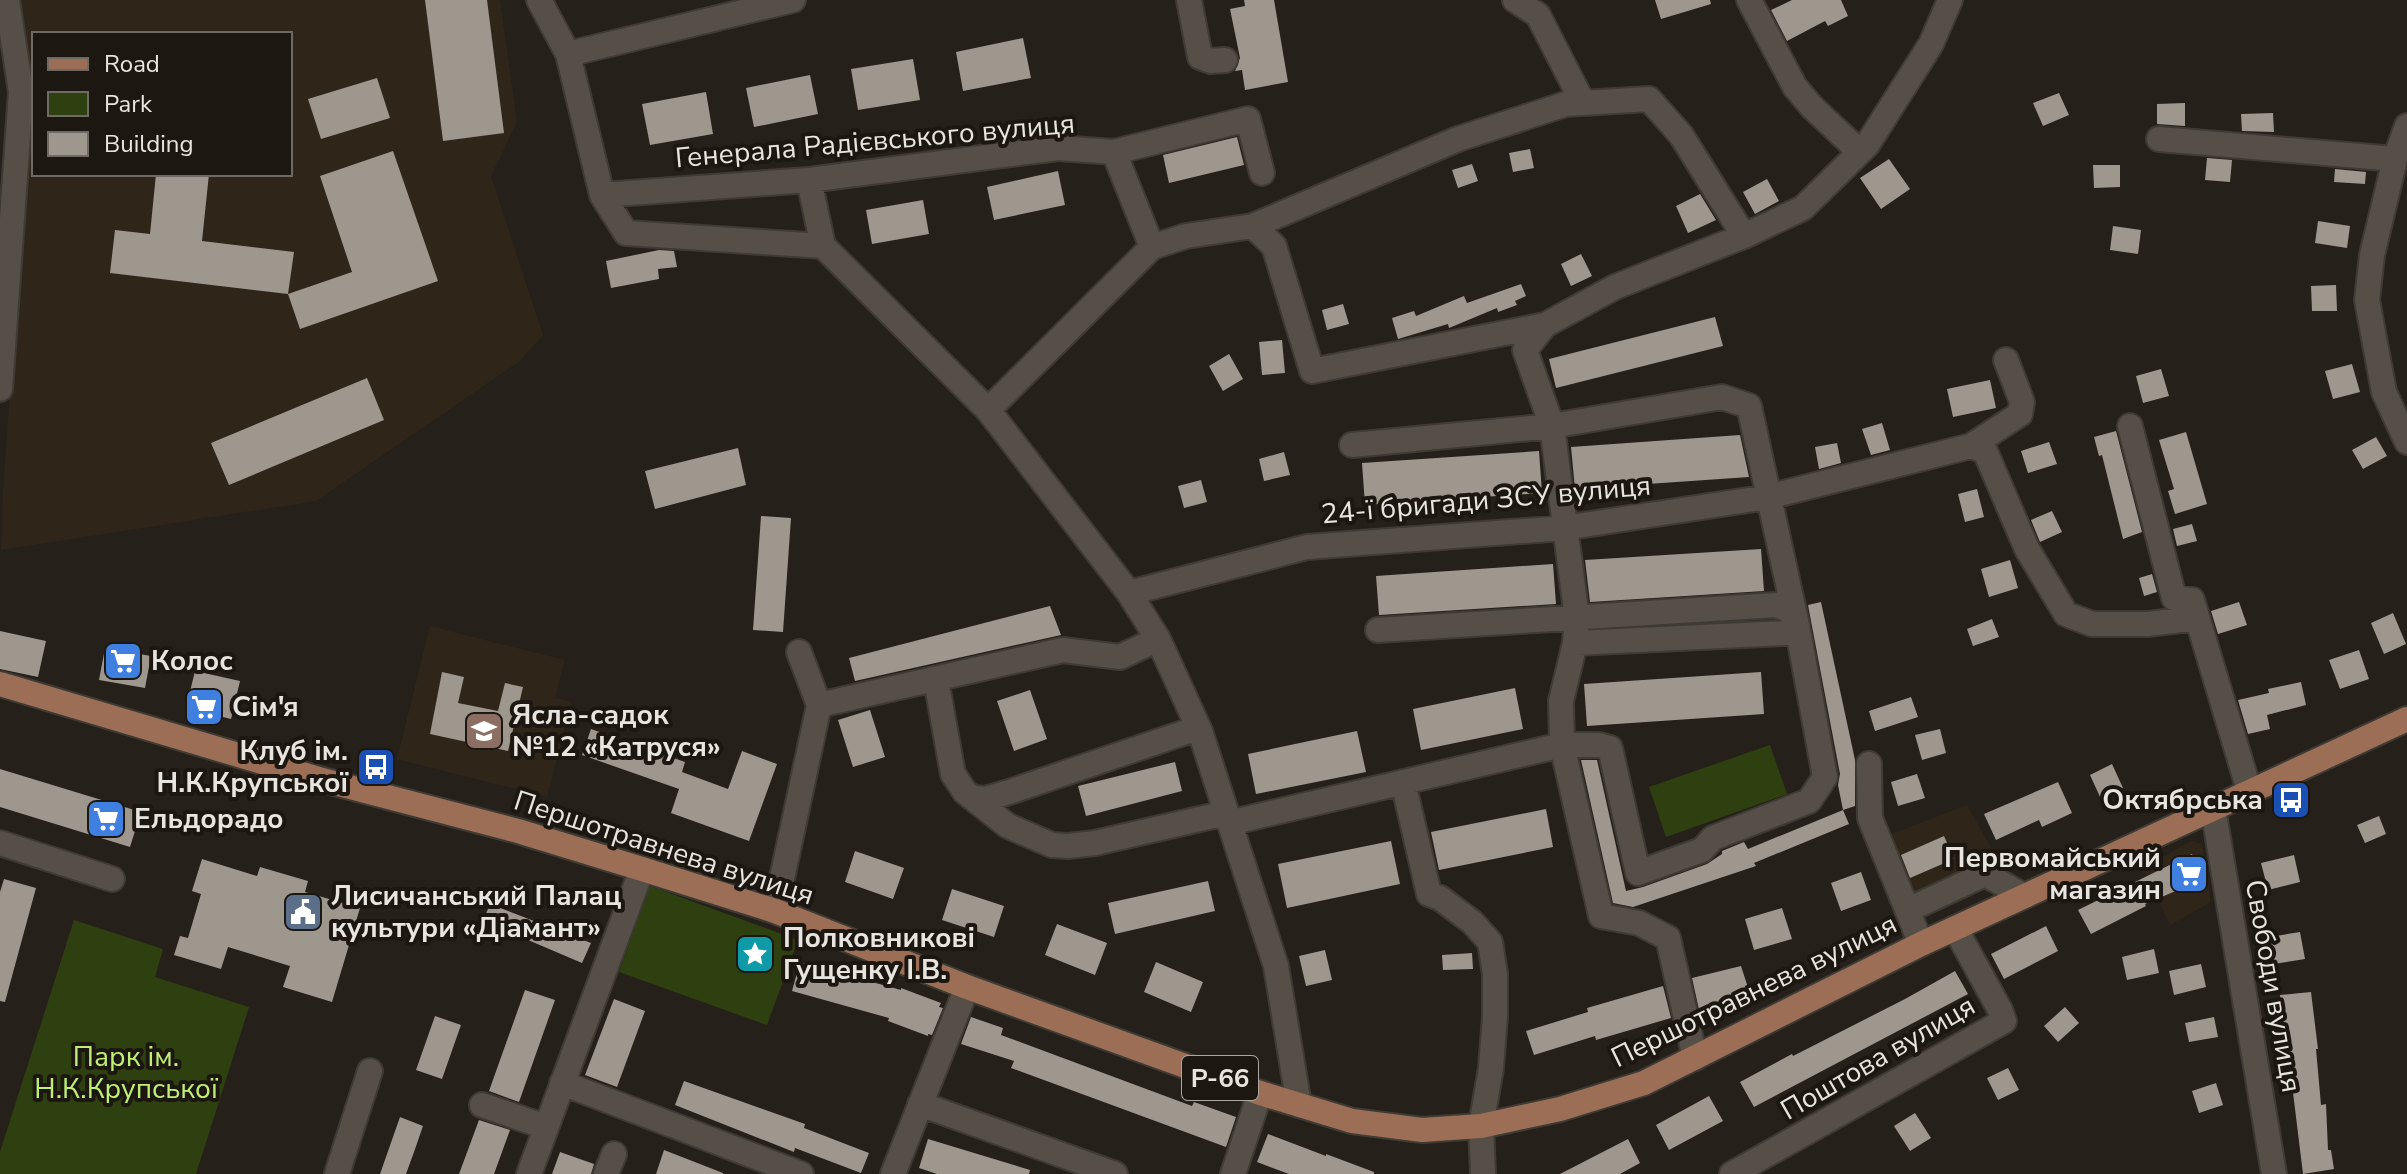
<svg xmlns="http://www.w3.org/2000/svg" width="2407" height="1174" font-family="'Nunito Sans',sans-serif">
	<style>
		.built { fill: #2f2619; fill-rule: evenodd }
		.green { fill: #2f4010 }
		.building { fill: #9e978e }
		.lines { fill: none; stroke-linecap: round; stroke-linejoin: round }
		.minor-casing { stroke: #3e3a34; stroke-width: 28 }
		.major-casing { stroke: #3e3a34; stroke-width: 28 }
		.minor { stroke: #554f47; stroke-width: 24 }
		.major { stroke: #9b6e55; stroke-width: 24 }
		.labels { text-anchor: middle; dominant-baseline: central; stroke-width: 8; stroke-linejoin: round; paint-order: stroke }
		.shield { fill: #1c1710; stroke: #aba6a1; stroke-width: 2 }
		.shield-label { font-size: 26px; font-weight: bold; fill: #e8e4df }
		.street-label { font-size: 28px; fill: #e8e4df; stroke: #1c1710 }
		.poi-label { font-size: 28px; font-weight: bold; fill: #e8e4df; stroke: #1c1710; text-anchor: start }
		.park-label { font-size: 28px; fill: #bfef75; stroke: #1c1710 }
	</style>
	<rect width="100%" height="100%" fill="#252019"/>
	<!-- built -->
	<path class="built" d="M16 0H500L517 122 491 176 543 335 520 361 316 501 1 550 3 489 32 92ZM34 34H290V174H34Z
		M430 626 565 660 555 698 571 702 547 797 397 759Z
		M1967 805 1996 857 1911 897 1886 836Z
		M2192 841 2202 844 2211 902 2170 925 2142 868Z"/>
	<!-- green -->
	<path class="green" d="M1770 745 1787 794 1666 837 1649 787Z
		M650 886 798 940 767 1025 619 972Z
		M74 920 163 949 155 977 249 1007 196 1174H0V1152Z"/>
	<!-- building -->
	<path class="building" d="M425 0H487L504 133 443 141Z
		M1244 0H1274L1288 82 1245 90 1242 70 1235 71 1240 58 1230 9 1245 6Z
		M1655 0H1710L1711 4 1661 19Z
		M1792 0H1841L1848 16 1828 26 1825 21 1787 41 1771 10Z
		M1023 38 1031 78 963 91 956 52Z
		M913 59 920 100 858 110 851 69Z
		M810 75 818 114 754 127 746 88Z
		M377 78 390 118 321 139 308 99Z
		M706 92 713 134 650 145 642 104Z
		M2059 93 2069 115 2043 126 2033 103Z
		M2185 103V126L2157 124V104Z
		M2273 113 2274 132 2242 131 2241 114Z
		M1237 137 1244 165 1169 183 1163 155Z
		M1530 149 1534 168 1513 172 1509 153Z
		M393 151 438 281 300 329 288 294 352 272 320 176Z
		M2207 158 2232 160 2230 182 2205 180Z
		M1889 159 1910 189 1881 209 1860 178Z
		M1472 164 1478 181 1458 188 1452 170Z
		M2093 165H2120V187L2094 188Z
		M2335 169 2366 172 2365 184 2334 182Z
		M1058 171 1065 205 994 220 987 187Z
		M156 174H209L202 241 294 252 288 294 110 273 115 230 150 234Z
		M1767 179 1779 201 1755 214 1743 192Z
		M1700 194 1716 220 1688 233 1676 206Z
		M923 200 929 234 872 244 866 210Z
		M2318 221 2350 226 2347 248 2315 243Z
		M2113 226 2141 230 2138 254 2110 250Z
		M659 250 674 251 677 267 658 269 659 279 611 288 606 261Z
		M1581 254 1592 276 1571 286 1561 264Z
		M1521 284 1526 296 1515 301 1517 305 1498 312 1497 308 1449 328 1448 324 1398 339 1392 318 1414 311 1416 316 1464 296 1467 303Z
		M2336 285 2337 311H2312L2311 286Z
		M1343 304 1349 324 1327 330 1322 310Z
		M1715 317 1723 346 1556 388 1549 359Z
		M1282 340 1285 373 1262 375 1259 342Z
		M1229 354 1243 379 1223 391 1209 366Z
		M2352 364 2360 392 2333 399 2325 371Z
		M2161 369 2169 396 2143 403 2136 376Z
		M367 378 384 420 229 485 211 443Z
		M1990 380 1996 408 1953 417 1947 389Z
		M1882 423 1890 450 1871 455 1862 429Z
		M2116 431 2142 532 2123 539 2102 455 2099 456 2094 437Z
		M2186 432 2207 504 2175 514 2168 491 2174 489 2159 440Z
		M1740 435 1749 477 1575 489 1571 447Z
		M2376 437 2387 456 2363 469 2352 450Z
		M2049 442 2057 464 2028 473 2021 451Z
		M1837 443 1841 463 1819 469 1815 447Z
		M738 448 746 485 655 509 645 471Z
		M1539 451 1542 493 1365 505 1362 463Z
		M1284 452 1290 475 1264 481 1259 459Z
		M1201 480 1207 502 1184 508 1178 486Z
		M1977 489 1984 517 1965 522 1958 494Z
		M2052 511 2062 532 2040 542 2031 520Z
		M761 516 791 518 783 632 753 630Z
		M2192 524 2197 541 2177 546 2173 529Z
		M1761 549 1764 591 1590 602 1585 560Z
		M2010 560 2018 588 1989 597 1981 569Z
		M1553 564 1556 604 1379 615 1376 576Z
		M2152 574 2157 592 2144 596 2139 578Z
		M1821 602 1855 760V806L1843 810 1838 785 1840 774 1808 605Z
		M2239 602 2247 625 2218 634 2211 611Z
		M1050 606 1061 635 855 681 849 658Z
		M2393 613 2406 644 2384 654 2371 623Z
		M1992 619 1999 637 1973 646 1967 629Z
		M0 631 46 641 38 677 0 669Z
		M105 648 151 656 145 688 99 680Z
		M2359 650 2369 679 2340 689 2329 660Z
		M195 671 240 681 231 719 186 708Z
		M442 672 464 677 458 703 498 711 505 683 523 687 508 751 430 734Z
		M1761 672 1764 714 1587 726 1584 684Z
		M2301 682 2306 705 2267 715 2270 729 2248 734 2238 700 2269 693 2268 689Z
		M1515 688 1523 729 1421 750 1413 709Z
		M1030 690 1047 739 1014 751 997 701Z
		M1911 697 1918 717 1875 731 1869 711Z
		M870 710 885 757 853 767 838 720Z
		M591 729 685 762 682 772 728 789 742 751 777 764 749 841 671 813 679 789 582 755Z
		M1940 729 1946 753 1922 760 1915 735Z
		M1357 731 1366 772 1256 794 1248 754Z
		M1581 760H1597L1626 891 1643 887 1707 864 1722 854V851L1744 842 1748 849 1843 810 1849 824 1754 863 1756 866 1633 907 1613 903Z
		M1175 762 1182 791 1086 816 1078 786Z
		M2112 764 2123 788 2101 799 2090 775Z
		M0 769 141 812 130 847 0 807Z
		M1917 774 1925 798 1898 806 1891 782Z
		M2058 782 2072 813 2042 827 2039 820 1996 840 1984 814Z
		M1546 809 1553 847 1439 870 1431 832Z
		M2379 816 2386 834 2365 843 2357 825Z
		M1944 836 1954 859 1910 878 1901 855Z
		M1391 841 1400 884 1287 908 1278 864Z
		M855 851 904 868 893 899 845 882Z
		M2192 854 2204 879 2145 904 2146 906 2091 934 2078 910Z
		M2294 855 2300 882 2268 890 2261 863Z
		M202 859 257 876 260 867 308 881 305 892 360 908 332 1002 283 987 290 966 228 947 221 969 174 955 180 936 188 938 201 894 192 891Z
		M1861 872 1871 900 1841 911 1831 883Z
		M4 879 36 888 5 1002 0 1001V892Z
		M1208 881 1215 911 1115 934 1108 903Z
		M952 889 1004 906 994 937 942 920Z
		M490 904 591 943 582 963 483 921Z
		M1782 908 1792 939 1754 950 1745 919Z
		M1057 924 1107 943 1095 975 1045 955Z
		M2046 926 2058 951 2004 979 1991 954Z
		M2300 932 2305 959 2274 964 2270 937Z
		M2154 949 2159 973 2127 980 2122 957Z
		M1325 950 1332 980 1306 986 1299 956Z
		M1472 953 1473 969 1443 970 1442 955Z
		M800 962 901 990V988L941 1003 939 1007 943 1008 932 1035 928 1034V1036L888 1021 889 1018 792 991Z
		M1156 962 1203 982 1191 1012 1144 992Z
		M2201 964 2206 987 2174 995 2169 971Z
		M1741 966 1752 1000 1700 1014 1692 978Z
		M1955 971 1968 994 1754 1107 1740 1082 1792 1054 1793 1056 1905 999Z
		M1663 986 1671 1018 1596 1040 1595 1036 1534 1055 1526 1031 1588 1012 1587 1008Z
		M525 990 555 1000 519 1102 489 1091Z
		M2311 992 2318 1049H2316L2321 1105 2326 1104 2328 1150H2331L2334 1169 2303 1174 2288 1052H2285L2280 995Z
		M614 999 645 1011 617 1087 585 1075Z
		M2065 1007 2079 1023 2058 1042 2044 1026Z
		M435 1016 461 1025 442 1079 416 1070Z
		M971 1017 1003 1028 1001 1035 1192 1106 1194 1102 1236 1117 1226 1147 1011 1068 1014 1061 961 1044Z
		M2214 1017 2218 1037 2189 1042 2185 1023Z
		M2008 1068 2019 1090 1998 1100 1987 1078Z
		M684 1081 805 1124 804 1128 869 1153 861 1173 795 1148 794 1152 675 1105Z
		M2216 1083 2223 1105 2199 1113 2192 1091Z
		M1709 1096 1723 1121 1669 1150 1656 1125Z
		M1915 1113 1931 1138 1910 1151 1894 1126Z
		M400 1117 423 1126 414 1152 406 1174H380Z
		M479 1120 510 1130 494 1174H459Z
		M1268 1134 1326 1156V1154L1374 1172V1174H1289L1257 1162Z
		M928 1139 1030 1170 1029 1174H937L919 1168Z
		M1628 1139 1640 1163 1620 1174H1560Z
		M664 1150 723 1173V1174H656Z
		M560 1152 594 1164 591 1174H552Z"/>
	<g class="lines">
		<!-- minor casing -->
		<g class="minor-casing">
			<path id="minor" d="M539 0 568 54 602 195 626 233 823 246 988 410 1129 593 1158 639 1200 731 1276 966 1299 1105
				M1189 0 1200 57 1211 61 1225 60
				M1515 0 1538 15 1583 103
				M1749 0 1795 87 1812 107 1860 152
				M568 54 793 0
				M2407 126 2395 159 2372 255 2367 300 2384 392 2407 442
				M2159 139 2395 159
				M1114 152 1248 119 1262 173
				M809 180 823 246
				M602 195 809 180 1058 148 1114 152 1152 247 1186 236 1253 226 1274 246 1312 371 1545 325 1615 287 1744 236 1803 208 1867 145 1931 44 1950 0
				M1253 226 1458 139 1566 104 1649 99 1681 135 1744 236
				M1545 325 1525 350 1552 426 1577 618 1575 643 1561 701 1562 745 1601 916 1639 923 1668 938 1695 1058
				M0 389 21 92 7 0
				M988 410 1152 247
				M2130 426 2174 598 2192 600 2249 790
				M1971 446 1985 451 2027 549 2066 614 2092 624H2148L2197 618
				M1129 593 1307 547 1564 528 1768 497 1971 446 2020 414 2022 402 2006 360
				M1378 630 1776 605 1794 612
				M1575 643 1785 633 1797 625
				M936 680 953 774 965 792 1008 826 1052 845 1068 846 1095 843 1226 813
				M819 705 1063 650 1120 657 1158 639
				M1869 764 1870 818 1921 944
				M1403 782 1429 894 1440 898 1472 922 1490 942 1495 974V1016L1491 1068 1481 1126 1483 1174
				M975 798 985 799 1006 793 1198 728
				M2213 808 2274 1174
				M1229 823 1562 745H1599L1610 748 1638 873 1702 850 1713 838 1809 801 1825 777 1797 625 1749 406 1722 397 1552 426 1352 445
				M0 843 112 879
				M1908 910 1985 874 2024 896
				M775 911 819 705 799 652
				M562 1083 801 1174
				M920 1104 1115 1174
				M482 1105 546 1127
				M337 1174 370 1071
				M529 1174 642 869
				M606 1174 614 1154
				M893 1174 967 987
				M1233 1174 1260 1093
				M1732 1174 2004 1021 2000 1010 1955 928"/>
		</g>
		<!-- major casing -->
		<g class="major-casing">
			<path id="major" d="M0 684 319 779 518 831 642 869 775 911 967 987 1260 1093 1352 1121 1422 1130 1481 1126 1560 1109 1644 1083 1921 944 2407 719"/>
		</g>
		<!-- minor -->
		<use href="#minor" class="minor"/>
		<!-- major -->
		<use href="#major" class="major"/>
	</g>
	<!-- icons -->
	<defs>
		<g id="supermarket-square" transform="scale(2)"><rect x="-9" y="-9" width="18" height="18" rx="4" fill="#3f7fe0" stroke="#1c1710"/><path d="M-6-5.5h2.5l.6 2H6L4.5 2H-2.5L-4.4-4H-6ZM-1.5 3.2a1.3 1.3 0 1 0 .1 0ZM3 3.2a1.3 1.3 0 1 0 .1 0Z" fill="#fff"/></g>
		<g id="school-square" transform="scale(2)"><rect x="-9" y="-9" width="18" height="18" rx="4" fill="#8d6e63" stroke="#1c1710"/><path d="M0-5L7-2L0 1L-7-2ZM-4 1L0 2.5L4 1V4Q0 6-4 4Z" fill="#fff"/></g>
		<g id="bus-square" transform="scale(2)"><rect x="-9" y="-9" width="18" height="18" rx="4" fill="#1a4fb4" stroke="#1c1710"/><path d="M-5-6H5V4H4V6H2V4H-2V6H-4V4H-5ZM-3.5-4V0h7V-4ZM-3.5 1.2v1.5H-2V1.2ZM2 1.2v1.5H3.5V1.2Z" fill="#fff"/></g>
		<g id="civic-square" transform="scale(2)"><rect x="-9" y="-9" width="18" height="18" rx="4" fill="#5c6f8a" stroke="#1c1710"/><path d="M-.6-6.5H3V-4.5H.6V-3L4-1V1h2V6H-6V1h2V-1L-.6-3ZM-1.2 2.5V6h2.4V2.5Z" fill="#fff"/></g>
		<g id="sight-square" transform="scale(2)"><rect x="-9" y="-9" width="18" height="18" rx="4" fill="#0f9aa8" stroke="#1c1710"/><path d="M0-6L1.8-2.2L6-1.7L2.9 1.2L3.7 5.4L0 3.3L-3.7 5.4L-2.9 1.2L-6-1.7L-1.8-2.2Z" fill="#fff"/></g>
	</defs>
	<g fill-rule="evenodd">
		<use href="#supermarket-square" x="123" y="661"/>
		<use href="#supermarket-square" x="204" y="707"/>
		<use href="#school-square" x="484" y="731"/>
		<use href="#bus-square" x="376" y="767"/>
		<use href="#bus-square" x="2291" y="800"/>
		<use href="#supermarket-square" x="106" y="819"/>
		<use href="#supermarket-square" x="2189" y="874"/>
		<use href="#civic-square" x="303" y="912"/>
		<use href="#sight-square" x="755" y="954"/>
	</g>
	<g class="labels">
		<!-- shield labels -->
		<rect class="shield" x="1182" y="1056" width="76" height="44" rx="6"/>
		<g class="shield-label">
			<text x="1220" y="1078">Р-66</text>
		</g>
		<!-- street labels -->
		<g class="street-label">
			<text transform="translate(875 141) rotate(-5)">Генерала Радієвського вулиця</text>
			<text transform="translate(1486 500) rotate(-5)">24-ї бригади ЗСУ вулиця</text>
			<text transform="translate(664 848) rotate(18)">Першотравнева вулиця</text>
			<text transform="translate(2273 986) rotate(80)">Свободи вулиця</text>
			<text transform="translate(1754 991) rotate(-26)">Першотравнева вулиця</text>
			<text transform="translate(1878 1058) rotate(-30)">Поштова вулиця</text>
		</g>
		<!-- poi labels -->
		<g class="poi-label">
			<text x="151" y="661">Колос</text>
			<text x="232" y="707">Сім'я</text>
			<text x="512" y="715">Ясла-садок<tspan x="512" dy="32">№12 «Катруся»</tspan></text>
			<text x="348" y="751" text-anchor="end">Клуб ім.<tspan x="348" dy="32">Н.К.Крупської</tspan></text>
			<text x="2263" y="800" text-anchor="end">Октябрська</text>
			<text x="134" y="819">Ельдорадо</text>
			<text x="2161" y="858" text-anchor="end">Первомайський<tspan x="2161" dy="32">магазин</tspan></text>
			<text x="331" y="896">Лисичанський Палац<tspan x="331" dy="32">культури «Діамант»</tspan></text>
			<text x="783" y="938">Полковникові<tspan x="783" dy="32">Гущенку І.В.</tspan></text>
		</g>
		<!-- park labels -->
		<g class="park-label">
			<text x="126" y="1057">Парк ім.<tspan x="126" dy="32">Н.К.Крупської</tspan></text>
		</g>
	</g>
	<!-- legend -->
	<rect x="32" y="32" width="260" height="144" fill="#1c1710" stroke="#6e6963" stroke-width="2"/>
	<rect x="48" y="58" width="40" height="12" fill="#9b6e55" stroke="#6e6963" stroke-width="2"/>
	<text x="104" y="72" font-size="24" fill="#e8e4df">Road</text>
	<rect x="48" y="92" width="40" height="24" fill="#2f4010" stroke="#6e6963" stroke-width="2"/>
	<text x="104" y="112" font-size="24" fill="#e8e4df">Park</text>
	<rect x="48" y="132" width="40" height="24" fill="#9e978e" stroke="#6e6963" stroke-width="2"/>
	<text x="104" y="152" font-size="24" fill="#e8e4df">Building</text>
</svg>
